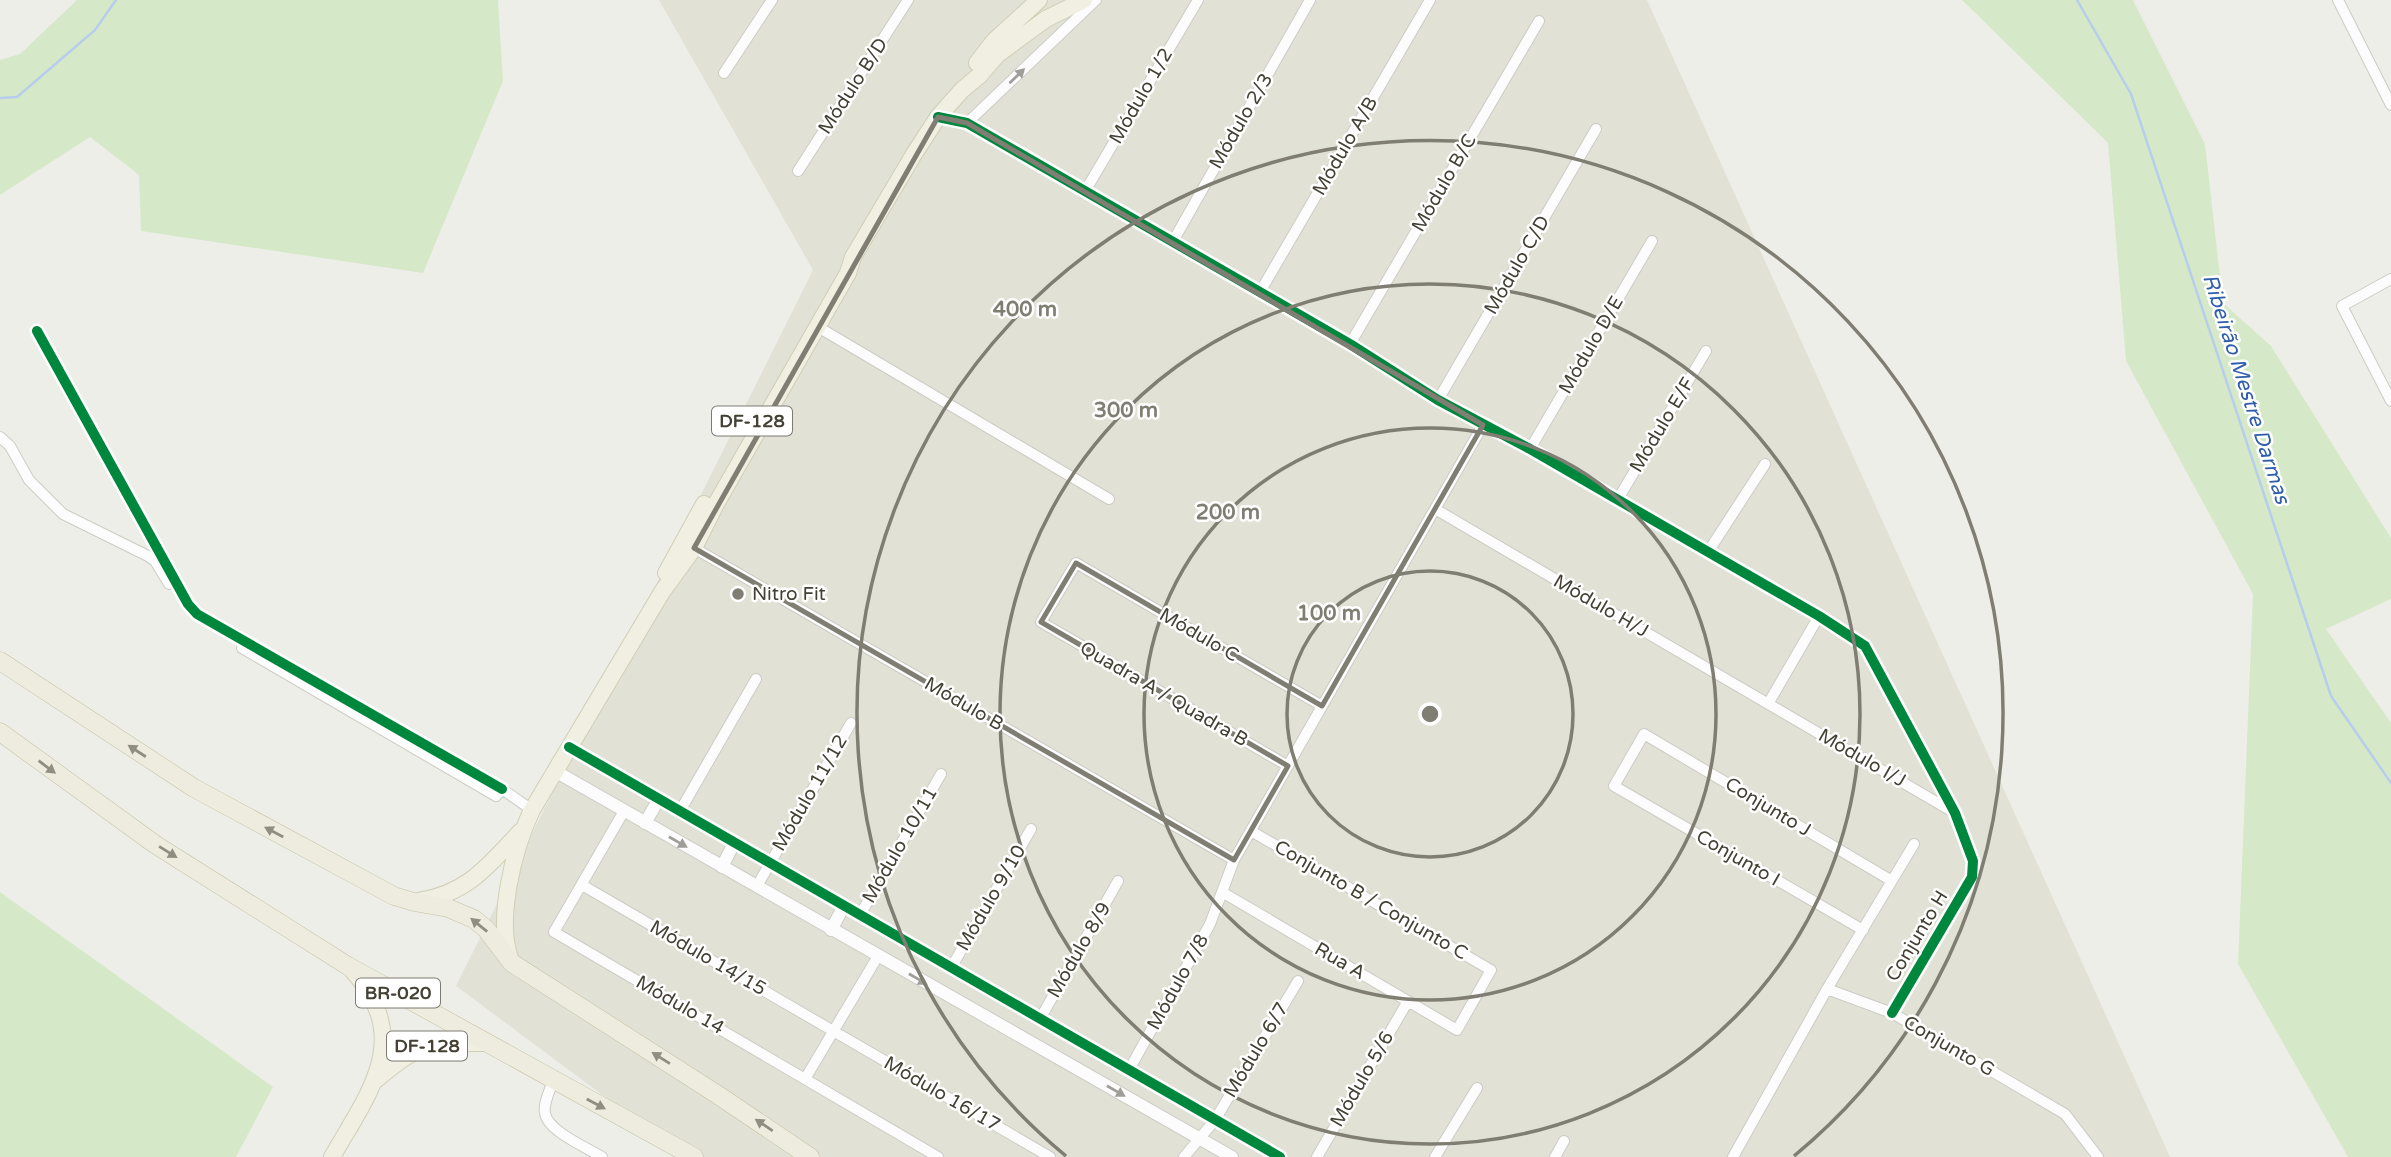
<svg xmlns="http://www.w3.org/2000/svg" width="2391" height="1157" font-family="'Varela Round',sans-serif">
	<style>
		.residential { fill: #e2e1d5 }
		.green { fill: #d5e9c8 }
		.lines { fill: none; stroke-linecap: round; stroke-linejoin: round }
		.stream { stroke: #b8cdec; stroke-width: 2.5 }
		.minor-casing { stroke: #ccccc5; stroke-width: 12 }
		.tertiary-casing { stroke: #ccccc5; stroke-width: 14 }
		.primary-casing { stroke: #d0ceb5; stroke-width: 18 }
		.trunk-casing { stroke: #c5c0a4; stroke-width: 19 }
		.minor { stroke: #fcfcfc; stroke-width: 10 }
		.tertiary { stroke: #fcfcfc; stroke-width: 12 }
		.primary { stroke: #f0efe2; stroke-width: 16 }
		.trunk { stroke: #eeecde; stroke-width: 18 }
		.cycleway-casing { stroke: #fff; stroke-width: 15 }
		.cycleway { stroke: #00873e; stroke-width: 10 }
		.oneway { fill: #a09e98 }
		.oneway2 { fill: #908e80 }
		.marked { fill: none; stroke: #807e73; stroke-width: 5; stroke-linejoin: round }
		.ring { fill: none; stroke: #807e73; stroke-width: 3.5 }
		.poi-dot { fill: #807e73; stroke: #fff; stroke-width: 2.5 }
		.labels { text-anchor: middle; dominant-baseline: central; stroke-width: 5; stroke-linejoin: round; paint-order: stroke }
		.shield { fill: #fff; stroke: #7c7a71; stroke-width: 2 }
		.shield-label { font-size: 18px; font-weight: bold; fill: #444134 }
		.street-label { font-size: 19px; fill: #444134; stroke: #fff }
		.poi-label { font-size: 19px; fill: #444134; stroke: #fff; text-anchor: start }
		.water-label { font-size: 21px; font-style: italic; fill: #315fac; stroke: #fff }
		.centre { fill: #807e73; stroke: #fff; stroke-width: 3.5 }
		.ring-label { font-size: 21px; text-anchor: middle; font-weight: bold; fill: #807e73; stroke: #fff; stroke-width: 5; stroke-linejoin: round; paint-order: stroke }
	</style>
	<rect width="100%" height="100%" fill="#eeeee8"/>
	<!-- residential -->
	<path class="residential" d="M659 0H1647L2170 1157H686L456 986 813 270Z"/>
	<!-- green -->
	<path class="green" d="M77 0H498L503 81 423 273 141 231 139 175 90 137 0 195V60L20 54Z
		M1962 0H2133L2205 144 2223 303 2271 346 2391 538V599L2326 629 2391 723V1157H2348L2238 964 2253 594 2126 361 2108 143Z
		M0 892 273 1087 236 1157H0Z"/>
	<g class="lines">
		<!-- stream -->
		<path class="stream" d="M2077 0 2131 94 2331 696 2391 783
			M0 98 17 97 95 30 116 0"/>
		<!-- minor casing -->
		<g class="minor-casing">
			<path id="minor" d="M2338 0 2391 105
				M724 73 772 0
				M938 117 967 123 1350 344 1438 400 1530 449 1819 616 1865 646 1955 813 1973 861 1972 877 1892 1013
				M967 123 1096 0
				M798 171 908 0
				M1084 193 1198 0
				M1172 243 1310 0
				M2391 279 2342 306 2391 401
				M1260 292 1430 0
				M818 327 1109 499
				M37 331 188 604 197 614 502 789
				M1350 344 1539 21
				M1438 400 1596 129
				M0 437 10 446 29 480 63 514 148 556 155 561 169 584
				M1530 449 1652 241
				M1618 499 1706 351
				M1435 509 1955 813
				M694 548 1234 860
				M1708 552 1765 464
				M242 648 496 796 502 789 532 810
				M1768 704 1819 616
				M1288 766 1041 622 1076 563 1322 706
				M624 811 554 932 938 1157
				M680 811 756 679
				M582 885 1050 1157
				M757 886 851 723
				M1222 892 1457 1030 1491 970 1251 831
				M860 915 941 774
				M1863 930 1614 786 1644 734 1892 881
				M951 968 1031 829
				M1827 989 1892 1013 2065 1114 2098 1157
				M1040 1019 1118 881
				M1129 1070 1210 924 1234 860 1483 425
				M805 1079 878 956
				M553 1081C550 1090 543 1104 545 1113 547 1131 588 1148 602 1157
				M1184 1157 1215 1120 1298 981
				M1317 1157 1408 1001
				M1435 1157 1477 1088
				M1555 1157 1564 1141
				M1733 1157 1827 989 1914 844"/>
		</g>
		<!-- tertiary casing -->
		<g class="tertiary-casing">
			<path id="tertiary" d="M569 747 1280 1157
				M555 771 1232 1157
				M645 823 659 799
				M722 867 734 843
				M831 930 844 906"/>
		</g>
		<!-- primary casing -->
		<g class="primary-casing">
			<path id="primary" d="M977 63 994 41 1039 0
				M666 573 704 504
				M419 901C468 893 488 866 521 831
				M511 961C495 921 514 848 532 810L662 592 694 548 716 504 848 273 853 257 914 154 938 117 962 90 980 75 997 55 1024 35 1046 19 1084 0
				M376 1080C422 1041 430 1043 488 1043
				M332 1157C369 1092 414 1039 352 970"/>
		</g>
		<!-- trunk casing -->
		<g class="trunk-casing">
			<path id="trunk" d="M0 661 194 788 394 896 414 902 448 908 474 919 486 929 512 963 718 1095 810 1157
				M0 732 156 845 348 966 694 1157"/>
		</g>
		<!-- minor -->
		<use href="#minor" class="minor"/>
		<!-- tertiary -->
		<use href="#tertiary" class="tertiary"/>
		<!-- primary -->
		<use href="#primary" class="primary"/>
		<!-- trunk -->
		<use href="#trunk" class="trunk"/>
		<!-- cycleway casing -->
		<g class="cycleway-casing">
			<path id="cycleway" d="M938 117 967 123 1350 344 1438 400 1530 449 1819 616 1865 646 1955 813 1973 861 1972 877 1892 1013
				M37 331 188 604 197 614 502 789
				M569 747 1280 1157"/>
		</g>
		<!-- cycleway -->
		<use href="#cycleway" class="cycleway"/>
	</g>
	<!-- one-way arrows -->
	<defs><path id="oneway-solid" d="M-6-.8H1V-3.2L6.5 0L1 3.2V.8H-6Z" transform="scale(1.75)"/></defs>
	<g class="oneway">
		<use href="#oneway-solid" transform="translate(1017 76) rotate(-44)"/>
		<use href="#oneway-solid" transform="translate(678 842) rotate(30)"/>
		<use href="#oneway-solid" transform="translate(918 979) rotate(30)"/>
		<use href="#oneway-solid" transform="translate(1116 1091) rotate(30)"/>
	</g>
	<g class="oneway2">
		<use href="#oneway-solid" transform="translate(137 751) rotate(-147)"/>
		<use href="#oneway-solid" transform="translate(47 767) rotate(37)"/>
		<use href="#oneway-solid" transform="translate(274 832) rotate(-152)"/>
		<use href="#oneway-solid" transform="translate(168 852) rotate(32)"/>
		<use href="#oneway-solid" transform="translate(479 925) rotate(-141)"/>
		<use href="#oneway-solid" transform="translate(661 1058) rotate(-148)"/>
		<use href="#oneway-solid" transform="translate(596 1104) rotate(28)"/>
		<use href="#oneway-solid" transform="translate(764 1125) rotate(-146)"/>
	</g>
	<!-- marked area -->
	<path class="marked" d="M938 117 967 123 1483 425 1322 706 1076 563 1041 622 1288 766 1234 860 694 548Z"/>
	<!-- distance rings -->
	<g class="ring">
		<circle cx="1430" cy="714" r="143"/>
		<circle cx="1430" cy="714" r="286"/>
		<circle cx="1430" cy="714" r="430"/>
		<path d="M1066 1156A573 573 0 1 1 1794 1156"/>
	</g>
	<!-- markers -->
	<circle class="poi-dot" cx="738" cy="594" r="7"/>
	<g class="labels">
		<!-- shield labels -->
		<g class="shield">
			<rect x="712" y="406.5" width="80" height="29" rx="5"/>
			<rect x="356" y="978.5" width="84" height="29" rx="5"/>
			<rect x="387" y="1031.5" width="80" height="29" rx="5"/>
		</g>
		<g class="shield-label">
			<text x="752" y="421">DF-128</text>
			<text x="398" y="993">BR-020</text>
			<text x="427" y="1046">DF-128</text>
		</g>
		<!-- street labels -->
		<g class="street-label">
			<text transform="translate(853 86) rotate(-57)">Módulo B/D</text>
			<text transform="translate(1141 96) rotate(-60)">Módulo 1/2</text>
			<text transform="translate(1241 121) rotate(-60)">Módulo 2/3</text>
			<text transform="translate(1345 146) rotate(-60)">Módulo A/B</text>
			<text transform="translate(1444 183) rotate(-60)">Módulo B/C</text>
			<text transform="translate(1517 265) rotate(-60)">Módulo C/D</text>
			<text transform="translate(1591 345) rotate(-60)">Módulo D/E</text>
			<text transform="translate(1662 425) rotate(-59)">Módulo E/F</text>
			<text transform="translate(1601 606) rotate(30)">Módulo H/J</text>
			<text transform="translate(1199 635) rotate(30)">Módulo C</text>
			<text transform="translate(1164 694) rotate(30)">Quadra A / Quadra B</text>
			<text transform="translate(964 704) rotate(30)">Módulo B</text>
			<text transform="translate(1862 758) rotate(30)">Módulo I/J</text>
			<text transform="translate(810 793) rotate(-60)">Módulo 11/12</text>
			<text transform="translate(1768 807) rotate(31)">Conjunto J</text>
			<text transform="translate(900 845) rotate(-60)">Módulo 10/11</text>
			<text transform="translate(1738 858) rotate(30)">Conjunto I</text>
			<text transform="translate(991 898) rotate(-60)">Módulo 9/10</text>
			<text transform="translate(1371 900) rotate(30)">Conjunto B / Conjunto C</text>
			<text transform="translate(1917 936) rotate(-59)">Conjunto H</text>
			<text transform="translate(1079 950) rotate(-60)">Módulo 8/9</text>
			<text transform="translate(708 958) rotate(30)">Módulo 14/15</text>
			<text transform="translate(1340 961) rotate(30)">Rua A</text>
			<text transform="translate(1178 982) rotate(-61)">Módulo 7/8</text>
			<text transform="translate(680 1005) rotate(30)">Módulo 14</text>
			<text transform="translate(1949 1046) rotate(30)">Conjunto G</text>
			<text transform="translate(1256 1050) rotate(-59)">Módulo 6/7</text>
			<text transform="translate(1362 1079) rotate(-60)">Módulo 5/6</text>
			<text transform="translate(942 1094) rotate(30)">Módulo 16/17</text>
		</g>
		<!-- poi labels -->
		<g class="poi-label">
			<text x="752" y="594">Nitro Fit</text>
		</g>
		<!-- water labels -->
		<g class="water-label">
			<text transform="translate(2246 389) rotate(72)">Ribeirão Mestre Darmas</text>
		</g>
	</g>
	<circle cx="1430" cy="714" r="10" class="centre"/>
	<g class="ring-label">
		<text x="1025" y="316">400 m</text>
		<text x="1126" y="417">300 m</text>
		<text x="1228" y="519">200 m</text>
		<text x="1329" y="620">100 m</text>
	</g>
</svg>
